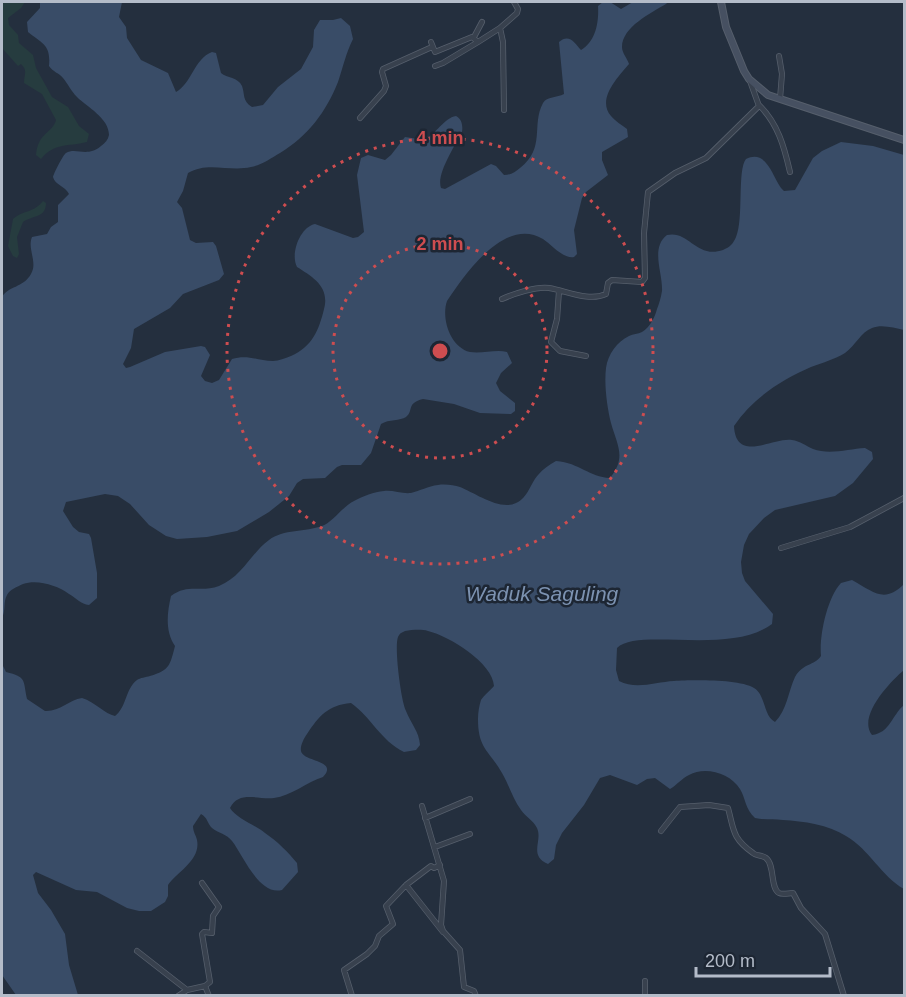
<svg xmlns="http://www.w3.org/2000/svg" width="906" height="997" font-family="Arial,sans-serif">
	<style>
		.green { fill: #263c3f }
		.water { fill: #394c67 }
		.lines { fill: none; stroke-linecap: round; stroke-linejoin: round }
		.street-casing { stroke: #565f6c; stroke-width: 6 }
		.secondary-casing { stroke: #565f6c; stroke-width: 8 }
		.street { stroke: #38414e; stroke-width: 4.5 }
		.secondary { stroke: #465061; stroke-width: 6 }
		.ring { fill: none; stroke: #ce4d50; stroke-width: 3; stroke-dasharray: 3 6 }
		.labels { text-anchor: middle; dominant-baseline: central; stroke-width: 5; stroke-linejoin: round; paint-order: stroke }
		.water-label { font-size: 21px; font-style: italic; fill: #7c92b1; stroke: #1d2633 }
		.centre { fill: #ce4d50; stroke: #1d2633; stroke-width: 3 }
		.ring-label { font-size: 18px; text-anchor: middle; font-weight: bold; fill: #ce4d50; stroke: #1d2633; stroke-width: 5; stroke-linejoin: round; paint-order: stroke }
	</style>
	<rect width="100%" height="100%" fill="#242f3e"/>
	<!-- green -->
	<path class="green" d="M2 2H25L21 8 8 18 9 25 18 35 19 43 33 55 36 68 52 97 68 107 79 126 89 134 87 142C68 147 55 142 41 159L36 155C38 132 53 133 56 120L42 94 24 83C24 74 28 71 21 64L18 66 2 48Z
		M43 201 46 203C46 218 33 215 23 222L17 237 19 254 17 258 13 256 8 246 13 219C23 210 34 213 43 201Z"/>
	<!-- water -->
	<path class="water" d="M40 2H122L119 17 126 27 127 38 141 60 168 73 176 92C192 83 194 59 212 52L216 53 221 73C227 78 238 77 242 86 245 94 242 101 252 107L263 105 278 87 301 69 313 47 314 30 320 20H333L341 18 350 26 353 39C346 53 343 67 338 82 326 112 308 136 280 153 271 158 262 165 251 167 229 172 208 161 188 173L183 191 177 202 182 208 190 240 196 243 213 242 216 246 224 274 219 280 183 294 170 308 134 329 131 348 123 364 126 368 130 367 165 352 201 346 205 347 210 355 201 376 205 381 212 383 219 380 232 359C248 354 258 361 273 361 279 361 285 358 291 356 312 347 319 330 324 309 330 287 313 277 297 267 290 254 300 227 315 224L353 238 358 237 364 232 357 175 361 158 368 155 385 160 391 155 405 137 424 140C436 134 444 118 456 116 462 119 463 126 462 132 455 146 436 174 441 188L445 189 491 164 496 166 504 175C511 175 515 172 520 168 546 148 531 125 543 103 547 96 557 98 564 94L559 42C569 33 575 43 581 50 596 41 599 22 598 6L603 2H610L621 9 633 2H668L666 4C651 13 622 27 622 47 622 53 627 58 629 64 619 76 596 99 611 116 615 121 622 125 627 129L628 137 602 152V160L608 175 586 192 582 198 574 230 577 254 574 257C563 259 552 245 543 239 505 216 465 274 447 301 441 318 450 347 470 352 482 354 496 349 507 352L512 363 501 373 496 383 500 391 515 403V411L511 414 480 413 454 404 423 399C406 403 414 411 406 417 400 421 389 419 381 424L371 453 361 465H342L337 467 325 478 303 479 297 483 289 496 269 512 237 531 207 537 177 539 166 536 149 525 130 504 118 496 105 494 66 502 63 511 73 527 79 532 89 534 91 538 97 573V598L89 605C81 604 76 598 69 594 57 585 37 579 23 584 17 587 10 589 7 595 3 602 6 610 2 618V297C8 286 23 288 31 274 38 262 27 249 32 237L47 234 51 227 58 222V205L69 194C65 186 55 185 53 177 54 173 63 155 66 153 76 147 87 158 101 146 105 143 108 140 109 135 109 118 87 107 77 97 71 91 68 84 63 78 59 73 53 72 49 66 51 45 43 44 28 32L27 22 40 8Z
		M841 142 873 146 904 155V330C894 328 882 324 872 328 861 332 855 346 845 353 835 359 822 363 811 367 781 380 753 398 734 426 736 464 773 437 792 440 800 441 806 446 813 449 829 455 849 449 865 448L872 452 873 459 853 483 835 496 775 510 764 518 749 534 744 545 741 562 742 573 745 581 773 614 772 624C730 656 638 627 617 648L616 670 619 681C636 690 656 682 674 681 692 680 739 679 754 688 766 695 763 716 775 722 787 710 788 692 795 677 803 663 814 666 821 656 819 636 827 598 841 583L852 580C874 592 884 604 904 584V670C891 681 857 716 872 735 890 733 892 715 904 705V889C881 876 870 850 846 836 829 825 803 821 783 820 773 819 764 820 755 818 745 809 746 799 740 789 730 773 705 766 689 775 681 779 677 785 670 789L655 778 647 779 637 785 610 775 600 778 584 805 562 833 556 845 554 859 548 864C528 855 543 841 537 828 533 820 526 817 521 810 513 799 509 785 502 773 489 750 478 749 478 719 478 713 479 706 481 700 484 695 490 691 494 686 493 663 449 636 428 631 421 629 412 630 405 631 401 633 400 633 398 637 394 647 401 701 406 711 411 724 419 731 420 745L416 750 404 752C381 741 371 717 351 703 328 705 319 716 307 734 304 738 300 746 301 751 303 762 339 760 323 777 307 782 291 796 274 798 258 800 239 790 230 808 236 818 255 825 265 833 277 841 288 852 297 863L298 872 282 890C259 896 243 855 232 841 227 834 218 833 212 828 207 823 208 818 201 814L193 826C193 832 196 835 197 840 201 860 177 872 168 885V896L165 902 151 911H139L127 908 97 892 76 890 36 872 33 875 38 893 51 910 65 934 69 965 78 995H16L2 975V664L6 672C27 677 23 680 27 699L45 711C59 712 69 700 82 698 95 702 105 714 115 716 127 707 125 689 137 680 140 678 146 677 150 676 170 670 170 665 175 646 165 631 167 613 171 596 188 583 201 593 219 586 242 577 251 553 269 540 283 529 306 532 322 526 333 522 342 507 354 501 363 496 374 492 384 491 393 490 402 494 411 493 420 491 428 486 438 485 445 484 454 485 460 487 475 493 500 511 516 503 528 498 530 484 538 475 543 469 549 465 556 461 580 463 589 477 610 478 627 457 617 445 611 423 607 407 604 384 606 368 608 354 617 342 629 336 633 334 638 334 642 332 650 327 655 317 657 309 659 304 661 297 662 291 663 273 650 248 667 235 689 230 696 259 723 250 730 247 733 244 736 237 744 219 737 170 746 159 766 149 772 175 781 188L784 191 795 190 813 158 822 151Z"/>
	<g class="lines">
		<!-- street casing -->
		<g class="street-casing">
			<path id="street" d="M474 37 482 22
				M431 42 435 52 472 37 478 42 500 28
				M779 56 782 74 780 99
				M435 66 443 63 478 42
				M759 105C778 124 784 146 790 172
				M504 110 503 42 500 28 517 13 518 9 514 2
				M360 118 384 91 386 86 382 72 383 69 432 47
				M559 291 557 319 551 342 560 351 586 356
				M502 299C513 294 537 286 549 288 567 291 589 302 606 294L608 283 612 280 642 282 645 278 644 233 648 192 675 173 706 158 759 106 750 81
				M781 548 850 527 904 498
				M422 806 444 881 441 925 443 931 460 950 464 987 474 991 476 996
				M425 818 470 799
				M661 831 680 807 709 805 728 808C734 830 732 838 753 853 756 856 762 855 766 858 775 865 770 888 779 893 782 895 789 893 793 893L801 908 825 934 844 996
				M435 847 470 834
				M202 883 219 907 213 916 212 933 204 932 202 934 210 982 205 986 209 996
				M406 885 443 932
				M137 951 187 990 205 986
				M645 981V996
				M178 996 187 990
				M352 996 344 970 367 954 375 946 379 936 393 924 386 906 406 885 431 866 434 868 440 865"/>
		</g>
		<!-- secondary casing -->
		<g class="secondary-casing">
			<path id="secondary" d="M721 2 726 27 744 71 749 79 768 95 904 140"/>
		</g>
		<!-- street -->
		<use href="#street" class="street"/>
		<!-- secondary -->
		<use href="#secondary" class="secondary"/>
	</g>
	<!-- distance rings -->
	<g class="ring">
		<circle cx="440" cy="351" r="107"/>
		<circle cx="440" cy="351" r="213"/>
	</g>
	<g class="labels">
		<!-- water labels -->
		<g class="water-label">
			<text x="542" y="593">Waduk Saguling</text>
		</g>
	</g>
	<circle cx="440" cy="351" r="9" class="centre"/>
	<g class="ring-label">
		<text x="440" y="144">4 min</text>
		<text x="440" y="250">2 min</text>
	</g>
	<!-- border -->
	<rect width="906" height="997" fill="none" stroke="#b4bcc9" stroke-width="6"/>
	<!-- scale -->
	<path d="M696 967v9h134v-9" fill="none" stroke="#b4bcc9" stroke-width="3"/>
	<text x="705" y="967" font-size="18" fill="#b4bcc9" stroke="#1d2633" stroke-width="4.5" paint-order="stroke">200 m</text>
</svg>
